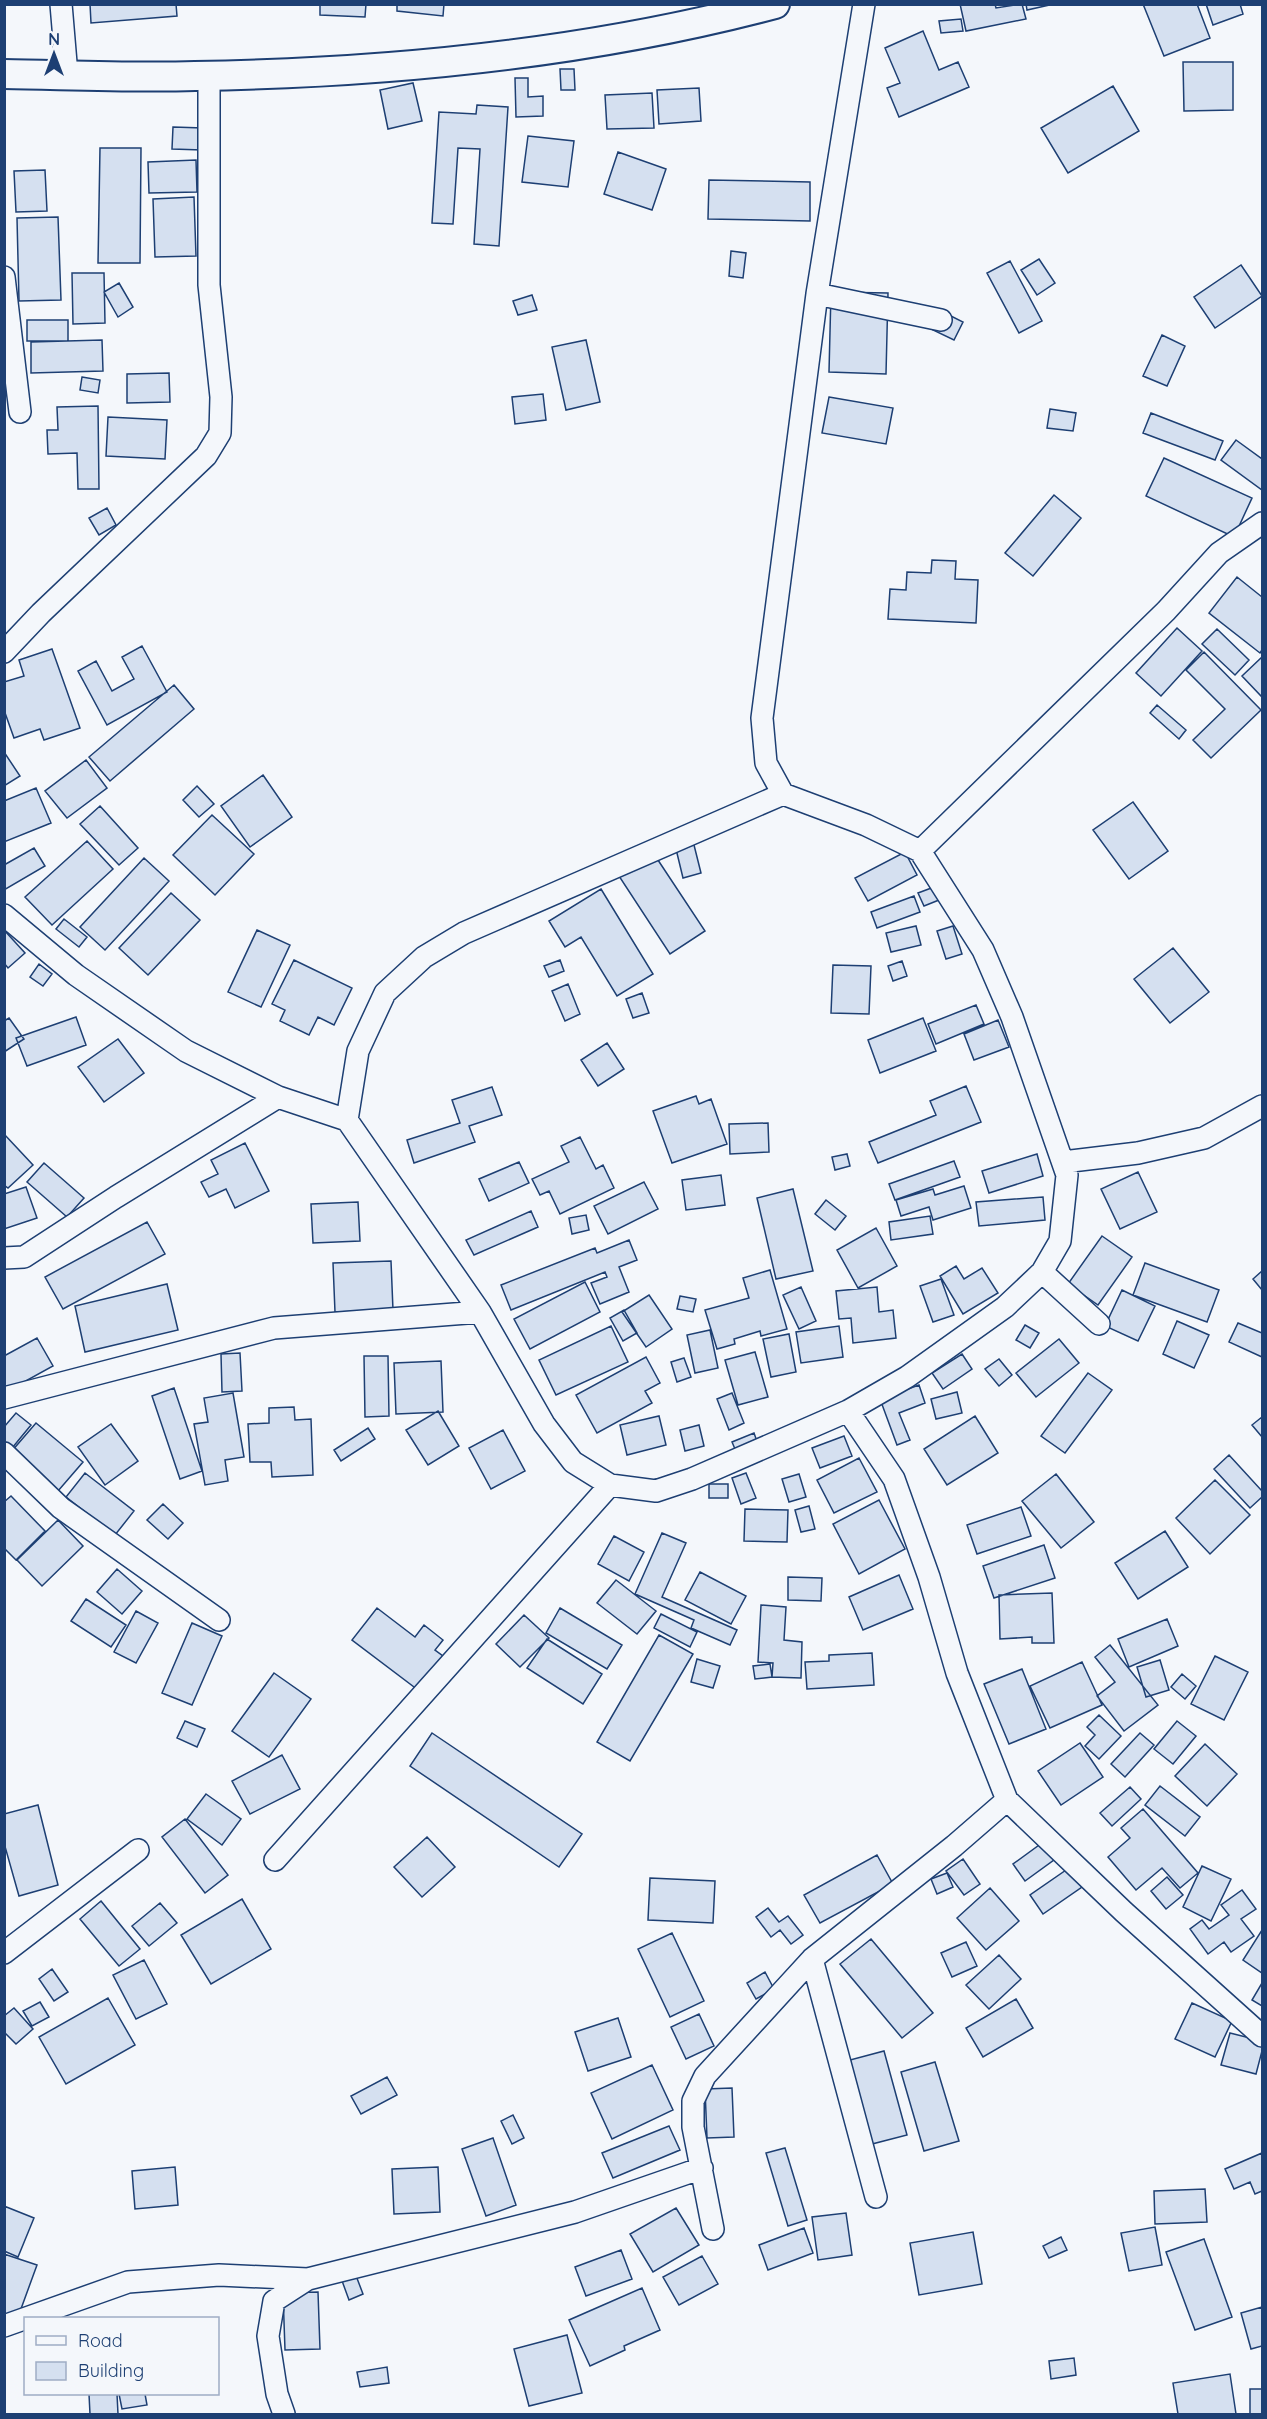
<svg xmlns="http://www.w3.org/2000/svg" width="1267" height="2419" font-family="Quicksand,sans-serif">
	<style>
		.building { fill: #d5e0f0; stroke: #1d3f73; stroke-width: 1.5 }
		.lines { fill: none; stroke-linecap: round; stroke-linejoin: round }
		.street-casing { stroke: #1d3f73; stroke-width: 24 }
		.secondary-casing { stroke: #1d3f73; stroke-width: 32 }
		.street { stroke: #f4f7fb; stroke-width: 21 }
		.secondary { stroke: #f4f7fb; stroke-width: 28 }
	</style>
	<rect width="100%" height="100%" fill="#f4f7fb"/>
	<!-- building -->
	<path class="building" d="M90 4H176L177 16 91 23Z
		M320 4H366L365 17 320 15Z
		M397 4H444L443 16 397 11Z
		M960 4H995L996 8 1022 4 1026 19 966 31Z
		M1026 4H1054L1027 10Z
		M1143 4H1197L1210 38 1164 56Z
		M1206 4H1240L1243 14 1213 25Z
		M961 19 963 31 941 33 939 21Z
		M923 31 939 70 958 62 969 87 899 117 887 88 900 83 885 48Z
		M1183 62H1233V110L1184 111Z
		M560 69H574L575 90H561Z
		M515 78H528V97L543 96V116L516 117Z
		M413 83 422 121 388 129 380 90Z
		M1113 86 1139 131 1068 173 1041 128Z
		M699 88 701 121 659 124 657 90Z
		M652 93 654 128 607 129 605 95Z
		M477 105 508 107 499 246 474 244 480 149 458 148 453 224 432 223 439 112 476 114Z
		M173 127 203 128 202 150 172 149Z
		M528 136 574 141 568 187 522 182Z
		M100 148H141L140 263H98Z
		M618 152 666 169 652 210 604 194Z
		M196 160 197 192 149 193 148 162Z
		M45 170 47 211 16 212 14 171Z
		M709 180 810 182V221L708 219Z
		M194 197 196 256 155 257 153 199Z
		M58 217 61 300 19 301 17 218Z
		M731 251 746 253 743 278 729 276Z
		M1039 259 1055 283 1037 295 1021 270Z
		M1010 261 1042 321 1019 333 987 273Z
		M1241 265 1262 296 1215 328 1194 297Z
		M72 273H104L105 323 73 324Z
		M119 283 133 307 118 317 104 292Z
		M831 292 888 293 886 374 829 372Z
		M532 295 537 310 518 315 513 301Z
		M943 312 963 322 954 340 933 330Z
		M27 320H68V341H27Z
		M1162 335 1185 346 1167 386 1143 376Z
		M102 340 103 371 31 373V342Z
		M586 340 600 402 566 410 552 347Z
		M169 373 170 402 127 403V374Z
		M82 377 100 380 98 393 80 390Z
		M543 394 546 420 515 424 512 397Z
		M829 397 893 408 886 444 822 433Z
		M98 406 99 489H78L77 453 48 454 47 430H58L57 407Z
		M1050 409 1076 413 1073 431 1047 428Z
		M1151 413 1223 441 1215 460 1143 433Z
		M108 417 167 420 165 459 106 456Z
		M1236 440 1262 459V490L1221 460Z
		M1164 458 1252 498 1234 537 1146 496Z
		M1054 495 1081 518 1033 576 1005 553Z
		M107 508 116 525 99 535 89 518Z
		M932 560 956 561 955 579 978 580 976 623 888 619 890 589 906 590 907 572 931 573Z
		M1237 577 1262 597V650L1260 653 1209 613Z
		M1177 628 1202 651 1161 696 1136 673Z
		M1217 629 1249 660 1235 675 1202 644Z
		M142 646 167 692 107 725 78 671 96 661 112 691 134 679 122 657Z
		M52 649 80 728 44 740 40 729 14 738 4 710V682L24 676 19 660Z
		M1204 652 1261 710 1211 758 1193 740 1225 709 1186 670Z
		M1262 657V697L1242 676Z
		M174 685 194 709 110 781 89 757Z
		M1157 705 1186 730 1179 739 1150 713Z
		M4 752 20 776 4 786Z
		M86 760 107 788 67 818 45 791Z
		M263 775 292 817 250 847 221 806Z
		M197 786 214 804 199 817 183 800Z
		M36 788 51 823 4 842V801Z
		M1133 802 1168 851 1129 879 1093 830Z
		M100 806 138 848 119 865 80 824Z
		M212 815 254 854 215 895 173 855Z
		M87 841 113 869 52 925 25 897Z
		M694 845 701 873 683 878 676 849Z
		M34 848 45 866 4 890V865Z
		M652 851 705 931 670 954 617 873Z
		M905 852 917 875 868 901 855 878Z
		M144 858 169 881 105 950 80 927Z
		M934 887 939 900 924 906 918 893Z
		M601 889 653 974 617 996 581 937 565 947 549 921Z
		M171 893 200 920 148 975 119 948Z
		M914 896 920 912 877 928 871 912Z
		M64 919 87 937 79 947 56 929Z
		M916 926 921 945 891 952 886 933Z
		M953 926 962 954 946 959 937 931Z
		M4 930 25 953 8 968 4 963Z
		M257 930 290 945 261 1007 228 992Z
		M1173 948 1209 992 1170 1023 1134 979Z
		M294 960 352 988 334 1025 318 1017 309 1035 280 1021 285 1010 272 1004Z
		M560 960 564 971 549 977 544 966Z
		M902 961 907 976 893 981 888 966Z
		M39 964 52 974 43 986 30 977Z
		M833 965 871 966 869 1014 831 1013Z
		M568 984 580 1014 565 1021 552 991Z
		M642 993 649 1013 633 1018 626 999Z
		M976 1005 984 1024 936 1044 928 1024Z
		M76 1017 86 1045 27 1066 16 1038Z
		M9 1018 24 1039 4 1052V1021Z
		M923 1018 936 1051 880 1073 868 1040Z
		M998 1020 1009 1047 974 1060 964 1034Z
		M118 1039 144 1073 104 1102 78 1067Z
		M607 1043 624 1069 598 1086 581 1060Z
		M966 1086 981 1122 878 1163 869 1142 936 1115 930 1101Z
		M492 1087 502 1115 469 1126 475 1142 414 1163 407 1140 460 1123 452 1100Z
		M696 1096 699 1104 711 1099 727 1144 672 1163 653 1111Z
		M768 1123 769 1152 730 1154 729 1124Z
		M4 1134 33 1165 8 1188 4 1185Z
		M580 1137 596 1169 603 1165 614 1188 560 1214 549 1191 540 1195 532 1179 569 1162 561 1146Z
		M245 1143 269 1191 235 1208 226 1189 209 1197 201 1182 218 1174 211 1160Z
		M847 1154 850 1166 835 1170 832 1157Z
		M1037 1154 1043 1176 989 1193 982 1171Z
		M954 1161 960 1177 895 1200 889 1184Z
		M519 1162 529 1183 489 1201 479 1179Z
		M44 1163 84 1198 67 1217 27 1182Z
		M1138 1172 1157 1212 1120 1229 1101 1189Z
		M721 1175 725 1205 686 1210 682 1180Z
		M644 1182 658 1209 608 1234 594 1206Z
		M964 1186 971 1208 933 1220 929 1207 901 1216 896 1200 933 1189 935 1195Z
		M26 1187 37 1218 4 1229V1194Z
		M793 1189 813 1271 776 1279 757 1198Z
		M1043 1197 1045 1220 979 1226 976 1202Z
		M826 1200 846 1216 835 1230 815 1214Z
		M358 1202 360 1241 313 1243 311 1204Z
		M531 1211 538 1227 474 1255 466 1240Z
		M586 1215 589 1230 572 1234 569 1218Z
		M930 1216 933 1234 891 1240 889 1222Z
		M147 1222 165 1254 63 1309 45 1277Z
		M876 1228 897 1266 858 1288 837 1250Z
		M1102 1236 1132 1257 1098 1305 1068 1284Z
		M629 1240 637 1260 619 1267 629 1292 600 1304 591 1283 607 1277 605 1272 511 1310 501 1285 595 1248 597 1253Z
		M391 1261 393 1310 335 1312 333 1263Z
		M1145 1263 1219 1290 1207 1322 1133 1295Z
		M956 1266 964 1279 982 1268 998 1293 963 1314 940 1276Z
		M770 1270 787 1329 761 1336 760 1331 734 1339 735 1344 717 1349 705 1310 749 1298 743 1278Z
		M1262 1271V1290L1253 1279Z
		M941 1279 954 1315 933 1322 920 1286Z
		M585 1282 600 1312 530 1349 514 1319Z
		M167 1284 178 1330 85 1352 75 1306Z
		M801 1287 816 1321 799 1329 783 1295Z
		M877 1287 879 1312 893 1310 896 1338 853 1343 851 1318 839 1319 836 1291Z
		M1122 1290 1155 1306 1138 1341 1105 1326Z
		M649 1295 672 1329 646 1347 622 1312Z
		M680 1296 696 1299 693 1312 677 1309Z
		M624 1310 637 1333 623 1341 610 1318Z
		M1177 1321 1209 1335 1194 1368 1163 1354Z
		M1238 1323 1262 1333V1357L1229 1342Z
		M1025 1325 1039 1333 1030 1348 1016 1340Z
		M611 1326 628 1362 556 1395 539 1360Z
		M839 1326 843 1357 801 1363 796 1332Z
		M710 1330 718 1368 695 1373 687 1335Z
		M789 1334 796 1372 771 1377 763 1339Z
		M37 1338 53 1366 4 1393V1356Z
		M1059 1339 1079 1363 1036 1397 1016 1373Z
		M755 1352 768 1397 738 1405 725 1360Z
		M240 1353 242 1391 222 1392 221 1354Z
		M962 1354 972 1369 943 1389 932 1373Z
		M364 1356H388L389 1416 365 1417Z
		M646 1357 660 1383 645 1391 652 1403 597 1433 576 1395Z
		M684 1358 691 1377 677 1382 671 1362Z
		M999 1359 1012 1375 999 1386 985 1369Z
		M441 1361 443 1412 396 1414 394 1363Z
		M1088 1373 1112 1390 1065 1453 1041 1436Z
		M919 1385 925 1403 899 1413 910 1440 897 1445 880 1399Z
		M174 1388 202 1471 180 1479 152 1396Z
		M957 1392 962 1413 936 1419 931 1399Z
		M233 1393 244 1457 225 1460 228 1481 205 1485 194 1424 208 1422 204 1398Z
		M732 1393 744 1423 729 1430 717 1399Z
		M294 1407 295 1420 311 1419 313 1475 272 1477 271 1462H250L248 1424 269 1423V1408Z
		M438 1411 459 1446 428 1465 406 1430Z
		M16 1413 31 1425 8 1453 4 1450V1427Z
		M659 1416 666 1445 627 1455 620 1425Z
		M975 1416 998 1453 947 1485 924 1449Z
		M1262 1417V1437L1252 1425Z
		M36 1423 83 1462 58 1491 11 1452Z
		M111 1424 138 1461 105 1485 78 1447Z
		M699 1425 704 1446 685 1451 680 1430Z
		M368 1428 375 1439 341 1461 334 1450Z
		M503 1430 525 1471 491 1489 469 1448Z
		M754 1433 759 1447 738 1456 732 1442Z
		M844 1436 852 1456 820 1468 812 1448Z
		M1229 1455 1262 1491V1497L1250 1508 1214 1469Z
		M859 1458 877 1492 834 1513 817 1480Z
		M85 1473 134 1511 115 1535 66 1497Z
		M746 1473 756 1498 741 1504 732 1478Z
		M799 1474 806 1497 789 1502 782 1479Z
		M1056 1474 1094 1522 1061 1548 1022 1501Z
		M1215 1480 1250 1515 1210 1554 1176 1518Z
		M709 1484H728V1498H709Z
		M11 1496 45 1531 16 1560 4 1548V1502Z
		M879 1500 905 1549 859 1574 833 1524Z
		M163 1504 183 1523 168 1539 147 1520Z
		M809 1506 815 1529 801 1532 795 1510Z
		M1021 1507 1031 1536 977 1554 967 1525Z
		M745 1509 788 1510 787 1542 744 1541Z
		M58 1520 83 1546 42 1586 17 1560Z
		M1165 1531 1188 1567 1138 1599 1115 1563Z
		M662 1533 686 1543 662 1597 737 1630 730 1645 691 1628 694 1620 635 1594Z
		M614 1536 644 1552 629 1581 598 1564Z
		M1044 1545 1055 1578 994 1598 983 1566Z
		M117 1569 142 1591 122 1614 97 1592Z
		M700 1572 746 1596 731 1624 685 1600Z
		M899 1575 913 1609 863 1630 849 1597Z
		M788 1577 822 1578 821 1601 788 1600Z
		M616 1580 656 1611 637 1634 597 1603Z
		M1052 1593 1054 1643H1032V1637L1000 1639 999 1595Z
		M86 1599 126 1625 111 1647 71 1621Z
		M761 1605 786 1607 784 1640 802 1642 801 1678 772 1677 773 1663 758 1662Z
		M377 1608 415 1637 424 1625 443 1640 435 1650 447 1659 422 1693 352 1640Z
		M560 1608 622 1645 607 1669 546 1633Z
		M136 1611 158 1623 136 1663 114 1652Z
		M661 1614 697 1632 690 1647 654 1628Z
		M524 1615 549 1638 520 1667 496 1644Z
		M1167 1619 1178 1646 1129 1667 1118 1639Z
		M192 1623 222 1636 192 1705 162 1693Z
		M659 1635 693 1654 630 1761 597 1742Z
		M547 1639 602 1674 583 1704 527 1668Z
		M1110 1645 1158 1705 1124 1731 1097 1696 1115 1682 1095 1657Z
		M872 1653 874 1685 807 1689 805 1662 829 1661V1655Z
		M1215 1656 1248 1672 1224 1720 1191 1704Z
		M697 1659 720 1666 713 1688 691 1682Z
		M1160 1660 1169 1690 1146 1697 1137 1667Z
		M1082 1662 1102 1705 1050 1728 1030 1686Z
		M770 1664 772 1677 755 1679 753 1666Z
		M1022 1669 1046 1729 1009 1744 984 1684Z
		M274 1673 311 1699 269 1757 232 1731Z
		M1182 1674 1196 1686 1185 1699 1171 1687Z
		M1099 1715 1121 1736 1099 1759 1085 1746 1095 1735 1087 1727Z
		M185 1721 205 1729 197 1747 177 1738Z
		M1177 1721 1196 1736 1173 1764 1154 1749Z
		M432 1733 582 1834 559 1867 410 1766Z
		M1140 1733 1154 1745 1125 1777 1111 1764Z
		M1080 1743 1103 1777 1061 1805 1038 1771Z
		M1205 1744 1237 1774 1207 1806 1175 1776Z
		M282 1755 300 1789 250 1814 232 1781Z
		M1160 1786 1200 1817 1185 1836 1145 1805Z
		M1130 1787 1141 1799 1112 1826 1100 1813Z
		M206 1794 241 1819 222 1845 187 1819Z
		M38 1805 58 1885 19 1896 4 1843V1814Z
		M1143 1809 1198 1873 1180 1888 1162 1868 1136 1890 1108 1857 1130 1838 1121 1828Z
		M185 1819 228 1875 205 1893 162 1837Z
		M427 1837 455 1867 422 1897 394 1867Z
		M1046 1840 1058 1857 1025 1881 1013 1864Z
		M877 1855 893 1884 820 1923 804 1895Z
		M963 1859 980 1884 964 1895 946 1871Z
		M1202 1866 1231 1879 1211 1921 1183 1907Z
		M1069 1868 1082 1887 1043 1914 1030 1895Z
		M947 1873 953 1887 937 1894 931 1879Z
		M1167 1877 1183 1895 1166 1909 1151 1891Z
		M650 1878 715 1881 713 1923 648 1920Z
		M990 1888 1019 1921 986 1950 957 1918Z
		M1242 1890 1256 1909 1241 1919 1254 1936 1231 1952 1224 1942 1208 1954 1190 1929 1202 1920 1209 1929 1229 1915 1221 1905Z
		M242 1899 271 1949 211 1984 181 1935Z
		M101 1901 140 1949 119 1966 80 1919Z
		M160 1903 177 1923 149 1946 132 1926Z
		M768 1908 779 1922 788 1916 803 1935 791 1944 780 1930 771 1937 756 1917Z
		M1262 1930V1973L1243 1960Z
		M672 1933 704 2001 670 2017 638 1949Z
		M871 1939 933 2013 902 2038 840 1964Z
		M966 1942 977 1966 952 1977 941 1953Z
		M999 1955 1021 1979 989 2009 966 1985Z
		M144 1960 167 2004 136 2019 113 1975Z
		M52 1969 68 1992 54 2001 39 1979Z
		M765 1972 774 1989 756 1999 747 1983Z
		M1262 1983V2006L1252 2000Z
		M108 1998 135 2045 66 2084 39 2037Z
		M1016 1999 1033 2028 983 2057 966 2028Z
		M40 2002 49 2017 32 2026 23 2011Z
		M1192 2003 1232 2021 1215 2057 1175 2039Z
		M14 2008 33 2029 16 2044 4 2032V2016Z
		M699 2014 714 2046 686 2059 671 2027Z
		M618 2018 631 2057 588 2071 575 2032Z
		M1230 2033 1262 2041V2051L1256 2074 1221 2065Z
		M884 2051 907 2135 872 2144 850 2060Z
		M935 2062 959 2141 924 2151 901 2072Z
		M652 2065 673 2110 612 2139 591 2093Z
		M387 2077 397 2095 361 2114 351 2096Z
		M732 2088 734 2137 707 2138 705 2089Z
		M513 2115 524 2138 512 2144 501 2121Z
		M669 2126 680 2150 613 2178 602 2153Z
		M493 2138 516 2205 486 2216 462 2149Z
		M785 2148 807 2220 788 2226 766 2153Z
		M1262 2153V2191L1255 2194 1250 2182 1234 2189 1225 2169Z
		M175 2167 178 2205 135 2209 132 2171Z
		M438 2167 440 2212 394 2214 392 2169Z
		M1205 2189 1207 2222 1155 2224 1154 2191Z
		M4 2206 34 2218 18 2257 4 2251Z
		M676 2208 699 2245 653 2272 630 2234Z
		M846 2213 852 2255 818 2260 812 2217Z
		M1155 2227 1162 2265 1129 2271 1121 2233Z
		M804 2228 813 2253 768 2270 759 2245Z
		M973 2232 982 2284 919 2295 910 2243Z
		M1061 2237 1067 2250 1049 2258 1043 2246Z
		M1204 2239 1232 2317 1195 2330 1166 2252Z
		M621 2250 632 2279 586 2296 575 2267Z
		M4 2254 37 2265 14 2328 4 2325Z
		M702 2256 718 2284 679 2305 663 2277Z
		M355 2273 363 2294 349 2300 341 2278Z
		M642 2288 660 2330 624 2346 625 2350 590 2366 569 2320Z
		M318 2292 320 2349 285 2350 283 2293Z
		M1262 2307V2346L1251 2349 1241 2313Z
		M567 2335 582 2393 529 2406 514 2349Z
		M1074 2358 1076 2375 1051 2379 1049 2361Z
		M387 2367 389 2383 360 2387 357 2372Z
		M1230 2374 1236 2414H1178L1173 2383Z
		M1250 2389H1262V2414H1250Z
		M89 2394H117L118 2414H90Z
		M119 2394H145L147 2405 122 2409Z"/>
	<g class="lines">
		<!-- street casing -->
		<g class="street-casing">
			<path id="street" d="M61 4 67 75
				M4 277 20 412
				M817 294 941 320
				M4 652 41 613 206 456 220 433 221 397 209 285V76
				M783 794 464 933 424 957 385 993 358 1051 347 1120 480 1312 544 1424 573 1462 610 1485 656 1491 692 1479 848 1411 907 1377 1005 1307 1042 1272 1060 1241 1067 1175 1012 1017 983 950 920 851 866 825 783 794 766 763 762 718 817 294 864 4
				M920 851 1166 611 1219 553 1262 523
				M4 915 76 975 186 1051 278 1097 347 1120
				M1063 1162 1138 1153 1204 1138 1262 1106
				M4 1258 24 1257 116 1197 278 1097
				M1042 1272 1099 1324
				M4 1398 274 1328 480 1312
				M848 1411 894 1479 929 1577 957 1673 1007 1800 1124 1912 1262 2036
				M4 1453 61 1508 219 1620
				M275 1860 610 1485
				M4 1953 138 1850
				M812 1959 876 2197
				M713 2229 693 2127V2101L705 2076 812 1959 954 1846 1007 1800
				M4 2326 128 2282 219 2275 308 2279
				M284 2414 277 2394 268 2336 274 2301 308 2279 575 2212 702 2168"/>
		</g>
		<!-- secondary casing -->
		<g class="secondary-casing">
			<path id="secondary" d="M4 74C68 75 132 78 195 76 387 73 590 53 775 4"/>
		</g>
		<!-- street -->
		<use href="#street" class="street"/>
		<!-- secondary -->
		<use href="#secondary" class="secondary"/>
	</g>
	<!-- border -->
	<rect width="1267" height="2419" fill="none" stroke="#1d3f73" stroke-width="12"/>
	<!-- legend -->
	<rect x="24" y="2317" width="195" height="78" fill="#f4f7fb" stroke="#9eadc5" stroke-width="1.5"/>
	<rect x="36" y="2336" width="30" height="9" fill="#f4f7fb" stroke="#9eadc5" stroke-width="1.5"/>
	<text x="78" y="2347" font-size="18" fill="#1d3f73">Road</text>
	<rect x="36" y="2362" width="30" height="18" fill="#d5e0f0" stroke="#9eadc5" stroke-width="1.5"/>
	<text x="78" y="2377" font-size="18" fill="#1d3f73">Building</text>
	<!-- north arrow -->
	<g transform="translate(54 54)" stroke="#f4f7fb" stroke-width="4.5" paint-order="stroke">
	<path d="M0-4.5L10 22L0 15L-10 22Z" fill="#1d3f73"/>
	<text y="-9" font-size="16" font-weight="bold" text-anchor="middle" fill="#1d3f73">N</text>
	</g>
</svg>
